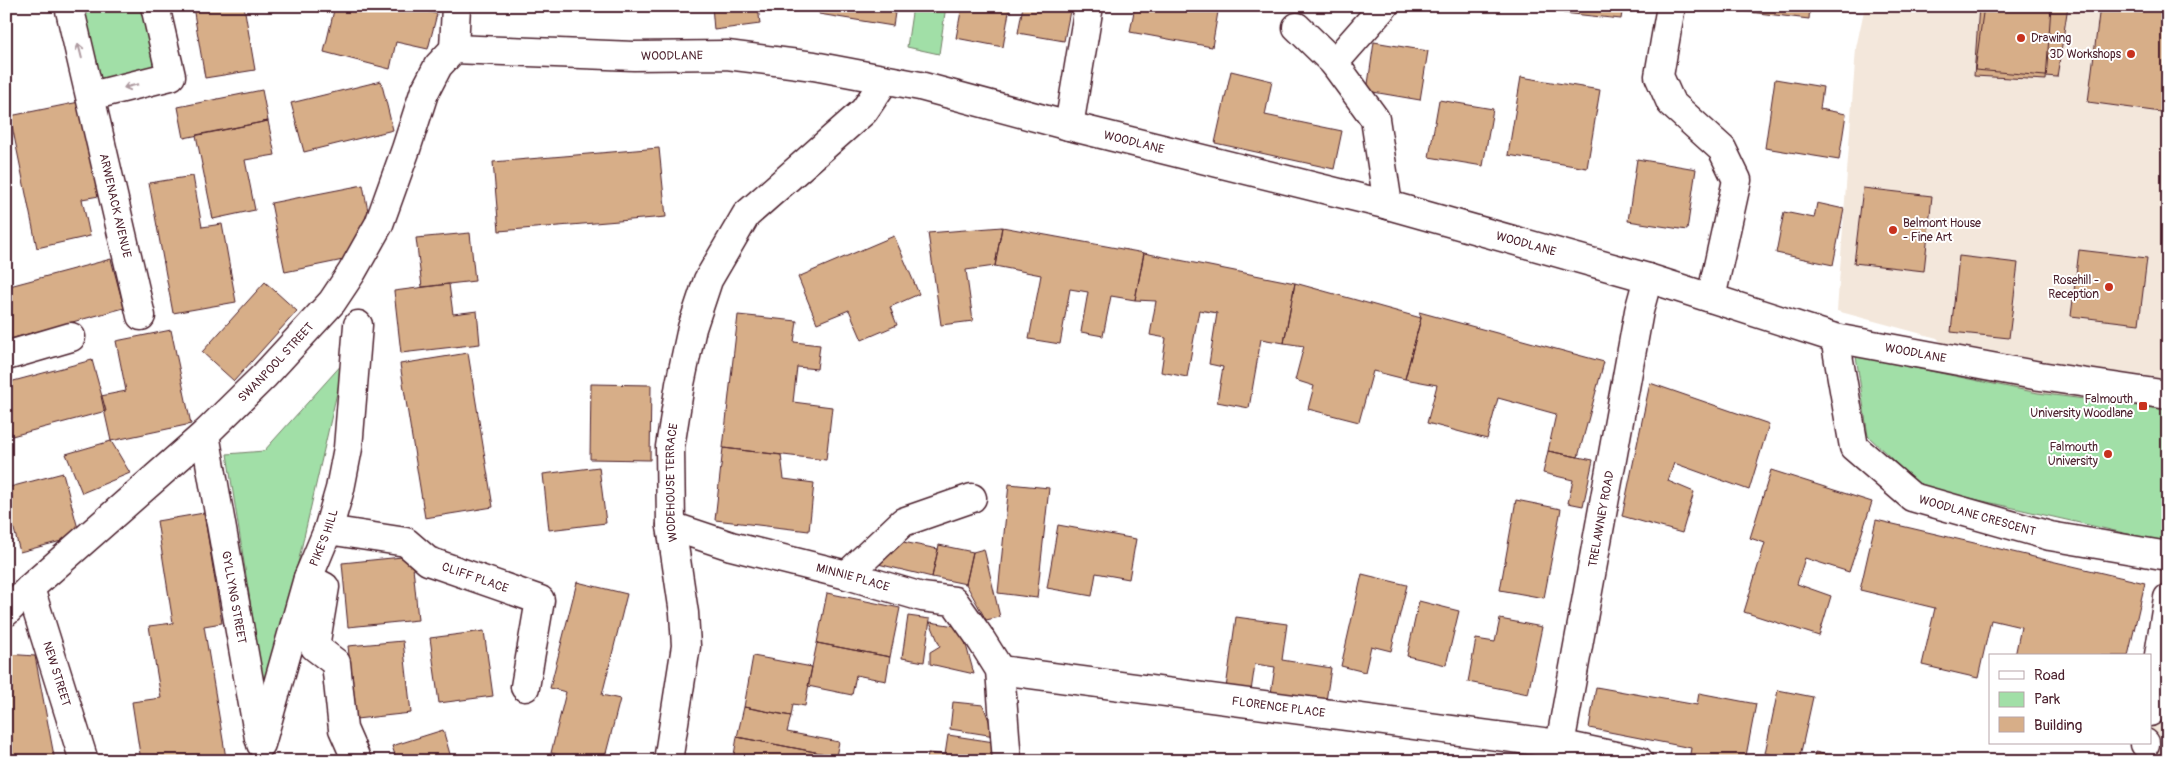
<svg xmlns="http://www.w3.org/2000/svg" width="2174" height="767" font-family="Pangolin,sans-serif">
	<style>
		.built { fill: #f3e7db }
		.green { fill: #a1dfa7; stroke: #767f69 }
		.building { fill: #d7ae88; stroke: #4a1f2b }
		.lines { fill: none; stroke-linecap: round; stroke-linejoin: round }
		.minor-casing { stroke: #4a1f2b; stroke-width: 31 }
		.minor { stroke: #fff; stroke-width: 28 }
		.oneway { stroke: #ae9aa0 }
		.poi-dot { fill: #c8321e; stroke: #fff; stroke-width: 2 }
		.labels { text-anchor: middle; dominant-baseline: central; stroke-width: 4; stroke-linejoin: round; paint-order: stroke }
		.poi-label { font-size: 12px; fill: #4a1f2b; stroke: #fff; text-anchor: end }
		.street-label { font-size: 12px; fill: #4a1f2b; stroke: #fff }
	</style>
	<rect width="100%" height="100%" fill="#fff"/>
	<filter id="ink" filterUnits="userSpaceOnUse"><feTurbulence type="fractalNoise" baseFrequency=".02" numOctaves="2"/><feDisplacementMap in="SourceGraphic" scale="10" xChannelSelector="R" yChannelSelector="G"/><feConvolveMatrix kernelMatrix="1 2 1 2 8 2 1 2 1" color-interpolation-filters="sRGB"/></filter>
	<g filter="url(#ink)">
		<!-- built -->
		<path class="built" d="M1865 6H2168V760L2147 761 2148 743H2150V714L2160 570 1937 338 1837 311 1856 48Z"/>
		<!-- green -->
		<path class="green" d="M75 6H148L164 73 95 90Z
			M913 6H946L939 54 907 47Z
			M1856 356 2038 393 2168 410V543L1921 487 1868 436Z
			M344 362 266 703 227 454 264 451Z"/>
		<!-- building -->
		<path class="building" d="M244 6 255 70 205 78 193 7Z
			M335 6H407L437 14 428 49 396 42 390 69 324 52Z
			M712 6H758L760 24 714 30Z
			M820 6H896L893 26 819 14Z
			M962 6H1010L1003 47 956 38Z
			M1023 6H1071L1064 41 1018 33Z
			M1135 6H1219L1212 47 1130 32Z
			M1564 6H1623L1621 19 1563 13Z
			M1725 6H1810L1809 19 1724 9Z
			M1979 6H2051L2046 80 1974 76Z
			M1984 6H2068L2057 77 1975 70Z
			M2100 6H2168V113L2088 102Z
			M1374 42 1428 51 1420 100 1367 91Z
			M1231 71 1272 81 1265 115 1342 131 1334 169 1215 143Z
			M1521 77 1600 90 1587 168 1508 155Z
			M1775 79 1823 87 1820 109 1846 114 1839 160 1765 148Z
			M381 81 393 130 304 152 291 103Z
			M262 90 268 121 184 138 178 107Z
			M1439 100 1493 109 1483 166 1429 157Z
			M79 102 99 196 82 199 90 236 37 248 10 116Z
			M268 121 275 155 245 160 255 210 213 219 196 135Z
			M659 148 666 217 499 231 493 162Z
			M1637 159 1696 169 1687 230 1628 221Z
			M193 176 202 227 222 224 236 302 173 313 149 183Z
			M363 185 371 227 348 259 285 272 271 203Z
			M1863 188 1932 196 1924 271 1854 263Z
			M1817 203 1844 209 1833 265 1776 253 1784 212 1814 218Z
			M1002 227 1144 253 1135 300 1111 296 1103 336 1081 332 1088 292 1070 289 1060 344 1029 339 1041 275 995 266Z
			M1002 227 995 266 966 270 973 321 941 325 928 233Z
			M470 233 475 281 422 287 416 238Z
			M894 236 919 294 890 307 897 325 862 340 849 310 817 323 798 277Z
			M2079 250 2147 258 2139 324 2071 316Z
			M1144 253 1295 283 1284 343 1261 339 1249 408 1217 402 1223 367 1209 364 1217 313 1199 310 1187 377 1161 372 1166 338 1150 335 1156 301 1135 300Z
			M1959 256 2018 263 2009 338 1951 332Z
			M111 259 124 308 6 340V287Z
			M265 282 297 311 234 381 202 352Z
			M1295 283 1421 318 1405 379 1373 371 1359 422 1308 409 1314 386 1295 380 1304 346 1284 343Z
			M449 284 453 314 477 311 480 344 401 353 394 291Z
			M1419 312 1604 362 1578 457 1548 451 1556 414 1498 398 1487 439 1427 423 1437 385 1405 379 1421 318Z
			M738 315 797 321 794 342 820 345 817 369 797 367 793 402 832 407 826 460 723 448Z
			M171 330 191 424 111 441 101 396 126 391 116 341Z
			M468 353 493 507 425 518 400 364Z
			M92 360 106 411 12 436 6 417V383Z
			M1650 383 1769 424 1749 490 1674 463 1668 481 1694 492 1682 533 1622 516Z
			M591 384 651 385 650 460 590 459Z
			M111 441 130 473 82 493 66 454Z
			M723 448 781 455 784 479 814 483 809 531 715 520Z
			M1548 451 1593 460 1583 506 1568 503 1573 480 1543 473Z
			M599 467 606 523 549 530 543 474Z
			M1771 470 1872 502 1849 572 1805 558 1797 584 1831 596 1819 636 1744 612 1765 543 1750 538Z
			M63 473 80 536 20 552 6 499V488Z
			M1009 484 1049 488 1037 598 998 593Z
			M1516 500 1561 509 1544 598 1500 590Z
			M204 513 222 623 204 626 226 758 239 755 240 761H141L132 702 161 698 149 626 173 623 157 521Z
			M1876 520 2145 583 2128 656H2015L2021 627 1991 620 1978 678 1922 665 1935 608 1860 590Z
			M1058 525 1136 539 1129 579 1096 573 1092 596 1047 588Z
			M898 541 938 549 932 577 878 564Z
			M939 545 973 552 966 584 932 577Z
			M984 549 1000 617 986 620 966 584 973 552Z
			M412 556 418 620 348 627 342 563Z
			M1362 574 1407 585 1391 651 1371 646 1365 672 1341 666Z
			M577 582 627 594 602 695 620 699 604 761H583L551 753 566 692 550 688Z
			M827 593 900 608 890 657 817 643Z
			M1419 601 1459 611 1446 665 1407 656Z
			M908 616 930 619 924 662 902 658Z
			M1236 617 1287 624 1282 660 1331 668 1326 701 1271 693 1275 667 1255 664 1251 691 1226 688Z
			M1500 619 1542 627 1528 694 1468 682 1476 639 1495 642Z
			M930 622 961 627 974 674 930 664V652L940 646Z
			M484 631 493 696 439 703 430 638Z
			M403 641 411 713 356 719 348 646Z
			M817 643 890 657 886 681 856 675 852 695 808 686Z
			M6 654 35 656 55 761H6Z
			M753 656 812 667 805 706 793 704 791 716 744 707Z
			M1596 687 1697 705 1699 693 1756 704 1745 761 1689 760 1691 748 1589 728Z
			M1778 690 1813 697 1799 761 1765 753Z
			M953 702 983 705 995 736 950 729Z
			M2168 703V734H2163Z
			M744 707 791 716 787 732 839 742 836 756 737 737Z
			M443 730 452 761H397L392 746Z
			M948 735 994 742 993 761H927L928 753 945 755Z
			M737 737 836 756 847 758 846 761H733Z
			M1815 752 1854 761H1813Z"/>
		<g class="lines">
			<!-- minor casing -->
			<g class="minor-casing">
				<g id="minor">
					<path id="s1" d="M69 6 141 316"/>
					<path d="M1384 6 1334 63 1375 119 1388 205"/>
					<path d="M1671 6 1659 76 1671 103 1722 149 1737 180 1711 298"/>
					<path d="M1297 27 1334 63"/>
					<path id="s2" d="M454 49 634 56 727 55 814 66 920 86 1069 126 1388 205 1648 278 1835 338 2040 376 2168 395"/>
					<path d="M454 49 456 6"/>
					<path d="M91 96 171 76 155 6"/>
					<path d="M1069 126 1089 6"/>
					<path id="s3" d="M1835 338 1854 447 1912 497 2050 536 2168 556"/>
					<path d="M6 356 71 337"/>
					<path id="s4" d="M205 434 259 738"/>
					<path id="s5" d="M671 526 731 546 847 575 922 597 954 601 978 635 1000 670 1007 761"/>
					<path id="s6" d="M328 530 406 542 428 561 540 600 525 687"/>
					<path d="M847 575 903 522 972 498"/>
					<path d="M308 578 325 587 315 647 336 663 343 729 357 761"/>
					<path id="s7" d="M30 588 84 761"/>
					<path id="s8" d="M6 612 30 588 205 434 264 376 332 302 352 272 379 224 406 149 424 93 438 66 454 49"/>
					<path id="s9" d="M1000 670 1558 744 1639 761"/>
					<path d="M2150 712 2168 598"/>
					<path id="s10" d="M261 744 308 578 328 530 340 489 348 448 358 325"/>
					<path d="M2145 744V743"/>
					<path id="s11" d="M668 761 686 646 684 613 671 526 670 447 680 384 692 328 708 280 746 215 864 111 885 80"/>
					<path id="s12" d="M1557 761 1639 311 1648 278"/>
				</g>
			</g>
			<!-- minor -->
			<use href="#minor" class="minor"/>
		</g>
		<!-- one-way arrows -->
		<defs><path id="oneway-shaft" d="M-6 0H5M1.5-3L5.5 0L1.5 3" fill="none" stroke-width="1.6" stroke-linecap="round" stroke-linejoin="round" transform="scale(1.25)"/></defs>
		<g class="oneway">
			<use href="#oneway-shaft" transform="translate(80 51) rotate(-104)"/>
			<use href="#oneway-shaft" transform="translate(131 86) rotate(166)"/>
		</g>
	</g>
	<!-- markers -->
	<g class="poi-dot">
		<circle cx="2021" cy="38" r="5"/>
		<circle cx="2131" cy="54" r="5"/>
		<circle cx="1893" cy="230" r="5"/>
		<circle cx="2109" cy="287" r="5"/>
		<rect x="2138" y="401" width="10" height="10" rx="2.5"/>
		<circle cx="2108" cy="454" r="5"/>
	</g>
	<g class="labels">
		<!-- poi labels -->
		<g class="poi-label">
			<text x="2031" y="38" text-anchor="start">Drawing</text>
			<text x="2121" y="54">3D Workshops</text>
			<text x="1903" y="223" text-anchor="start">Belmont House<tspan x="1903" dy="14">- Fine Art</tspan></text>
			<text x="2099" y="280">Rosehill -<tspan x="2099" dy="14">Reception</tspan></text>
			<text x="2133" y="399">Falmouth<tspan x="2133" dy="14">University Woodlane</tspan></text>
			<text x="2098" y="447">Falmouth<tspan x="2098" dy="14">University</tspan></text>
		</g>
		<!-- street labels -->
		<g class="street-label">
			<text stroke="none"><textPath href="#s2" startOffset="218">WOODLANE</textPath></text>
			<text stroke="none"><textPath href="#s2" startOffset="690">WOODLANE</textPath></text>
			<text stroke="none"><textPath href="#s1" startOffset="205">ARWENACK AVENUE</textPath></text>
			<text stroke="none"><textPath href="#s2" startOffset="1095">WOODLANE</textPath></text>
			<text stroke="none"><textPath href="#s2" startOffset="1500">WOODLANE</textPath></text>
			<text stroke="none"><textPath href="#s8" startOffset="368">SWANPOOL STREET</textPath></text>
			<text stroke="none"><textPath href="#s11" startOffset="281">WODEHOUSE TERRACE</textPath></text>
			<text stroke="none"><textPath href="#s3" startOffset="255">WOODLANE CRESCENT</textPath></text>
			<text stroke="none"><textPath href="#s12" startOffset="246">TRELAWNEY ROAD</textPath></text>
			<text stroke="none"><textPath href="#s10" startOffset="216">PIKE'S HILL</textPath></text>
			<text stroke="none"><textPath href="#s6" startOffset="158">CLIFF PLACE</textPath></text>
			<text stroke="none"><textPath href="#s5" startOffset="189">MINNIE PLACE</textPath></text>
			<text stroke="none"><textPath href="#s4" startOffset="166">GYLLYNG STREET</textPath></text>
			<text stroke="none"><textPath href="#s7" startOffset="90">NEW STREET</textPath></text>
			<text stroke="none"><textPath href="#s9" startOffset="281">FLORENCE PLACE</textPath></text>
		</g>
	</g>
	<!-- margin -->
	<rect width="2174" height="767" fill="none" stroke="#fff" stroke-width="25"/>
	<rect x="12" y="12" width="2149" height="742" fill="none" stroke="#4a1f2b" stroke-width="2" filter="url(#ink)"/>
	<!-- legend -->
	<rect x="1989" y="654" width="162" height="90" fill="#ffffff" stroke="#b7a5aa"/>
	<rect x="1999" y="671" width="25" height="8" fill="#ffffff" stroke="#b7a5aa"/>
	<text x="2034" y="680" font-size="15" fill="#4a1f2b">Road</text>
	<rect x="1999" y="692" width="25" height="15" fill="#a1dfa7" stroke="#b7a5aa"/>
	<text x="2034" y="704" font-size="15" fill="#4a1f2b">Park</text>
	<rect x="1999" y="717" width="25" height="15" fill="#d7ae88" stroke="#b7a5aa"/>
	<text x="2034" y="730" font-size="15" fill="#4a1f2b">Building</text>
</svg>
